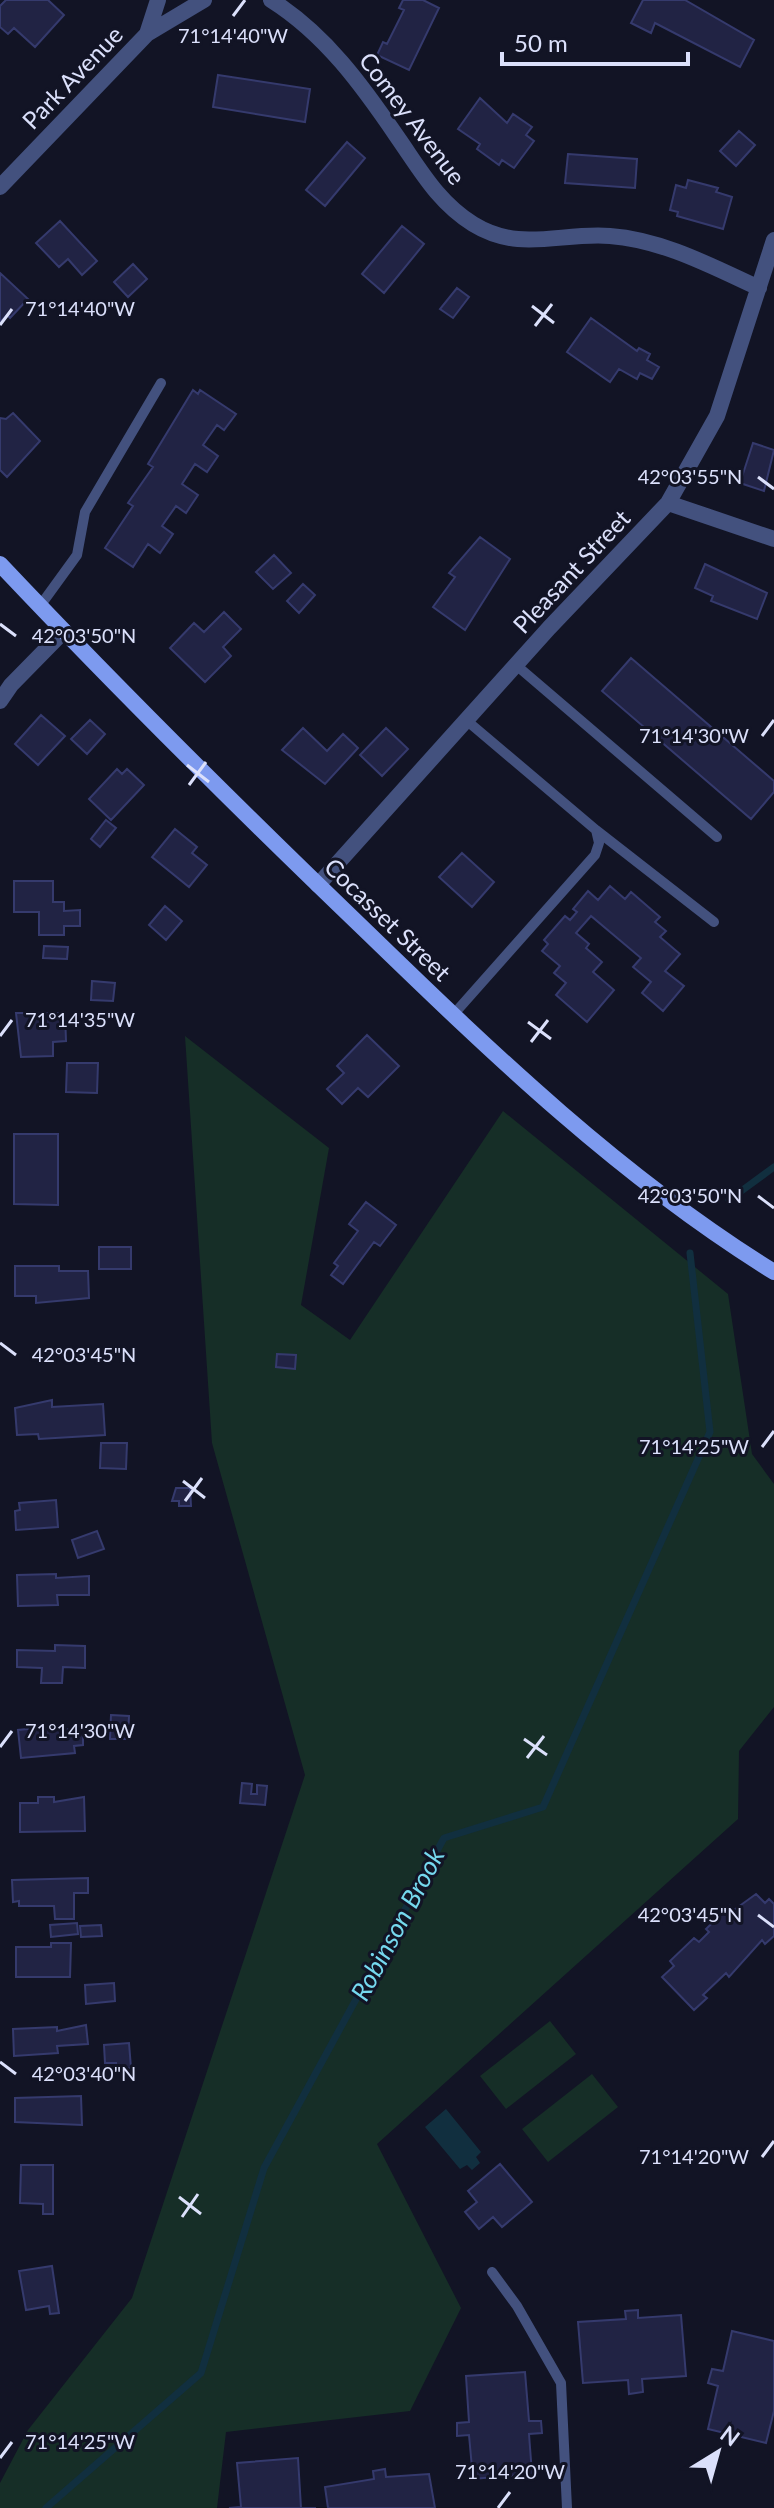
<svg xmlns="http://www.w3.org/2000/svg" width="774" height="2508" font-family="Lato,sans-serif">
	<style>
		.green { fill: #162e27 }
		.water { fill: #112f3f }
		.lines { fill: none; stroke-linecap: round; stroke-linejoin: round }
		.stream { stroke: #112f3f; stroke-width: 7 }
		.building { fill: #212344; stroke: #353a6d; stroke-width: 2 }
		.lane { stroke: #43517e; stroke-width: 10 }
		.street { stroke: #43517e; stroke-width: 16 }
		.secondary { stroke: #7d9aef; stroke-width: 16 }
		.ticks { fill: none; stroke: #dbe0fb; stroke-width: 3 }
		.labels { text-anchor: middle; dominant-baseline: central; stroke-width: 6; stroke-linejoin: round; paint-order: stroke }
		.street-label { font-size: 24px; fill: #dbe0fb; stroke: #121425 }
		.water-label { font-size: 26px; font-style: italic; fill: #75d8ee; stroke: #121425 }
		.ticks-label { font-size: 20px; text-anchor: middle; fill: #dbe0fb; stroke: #121425; stroke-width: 6; stroke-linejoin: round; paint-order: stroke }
	</style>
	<rect width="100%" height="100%" fill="#121425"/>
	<!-- green -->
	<path class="green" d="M185 1036 329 1148 301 1305 350 1340 503 1111 728 1294 752 1454 774 1484V1707L739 1751 738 1819 377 2144 461 2308 410 2411 226 2432 217 2508H0V2483L28 2430 132 2298 305 1775 212 1443Z
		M550 2021 576 2054 506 2109 480 2076Z
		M592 2074 618 2107 548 2162 522 2129Z"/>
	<!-- water -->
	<path class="water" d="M446 2109 481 2152 476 2157 480 2163 472 2170 467 2165 460 2169 425 2127Z"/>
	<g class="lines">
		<!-- stream -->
		<path class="stream" d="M729 1200 774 1167
			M46 2508 201 2373 264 2168 444 1838 543 1807 710 1432 690 1253"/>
	</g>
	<!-- building -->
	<path class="building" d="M6 0H48L64 15 35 47 14 28 8 34 0 27V6Z
		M403 0H423L439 8 409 70 377 55 383 42 387 44 404 10 399 8Z
		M643 0H685L754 40 740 67 655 23 651 33 631 23Z
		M218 75 310 89 305 122 213 107Z
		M480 98 507 123 513 114 532 127 526 135 534 141 514 168 502 160 499 165 477 149 480 144 458 129Z
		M739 131 755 145 736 166 720 151Z
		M347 142 365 158 325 206 306 190Z
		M568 154 637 159 635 188 565 183Z
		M688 180 718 188 716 192 732 197 723 229 677 216 678 212 670 210 676 185 686 188Z
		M60 221 97 261 82 275 68 259 59 267 36 243Z
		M402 226 424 244 384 293 362 274Z
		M133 264 147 279 128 297 114 282Z
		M0 273 28 299 10 318 7 315 0 322Z
		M457 288 469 297 453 318 440 309Z
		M591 318 637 351 639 348 650 354 647 360 659 367 652 379 640 373 637 379 619 369 610 382 567 352Z
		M193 390 198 394 200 390 236 414 224 430 217 425 203 445 218 456 207 472 195 464 182 484 198 495 186 513 176 506 162 526 173 534 160 553 148 544 133 567 105 548 133 506 128 503 153 467 148 464Z
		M13 413 40 441 7 477 0 470V418L6 419Z
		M753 443 774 450 764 491 740 483Z
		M480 537 510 559 465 630 433 607 455 577 449 573Z
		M274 555 291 573 273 589 256 572Z
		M705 564 767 593 757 619 711 601 713 596 695 588Z
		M303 584 315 595 299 613 287 601Z
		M224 612 241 629 223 647 231 656 205 682 170 648 194 623 204 632Z
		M631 658 774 781V792L751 819 602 691Z
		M41 715 65 736 38 765 15 744Z
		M90 720 105 734 87 754 71 739Z
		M303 728 327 751 343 734 358 748 325 784 282 750Z
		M386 728 408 749 382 776 360 755Z
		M117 769 122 774 127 769 144 785 111 820 89 799Z
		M106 820 116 828 100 847 91 839Z
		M175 829 197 847 192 853 207 865 189 887 152 857Z
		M462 853 494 882 472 907 439 877Z
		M14 881H53V902H64V911L80 910V926H64V935H39V912H14Z
		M610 886 625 899 631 892 660 917 655 922 666 931 660 937 680 954 665 971 684 986 663 1011 642 993 651 982 633 967 641 958 591 916 576 933 589 944 586 948 602 962 593 972 614 990 587 1022 556 995 566 983 554 973 560 966 542 951 548 944 544 940 565 916 570 920 577 912 573 909 588 891 598 900Z
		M165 906 182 921 166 940 149 925Z
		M44 946 68 947 67 959 43 958Z
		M92 981 115 983 113 1001 91 1000Z
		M16 1013H65L66 1041 53 1042V1056L21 1057Z
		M367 1035 399 1066 368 1097 358 1088 342 1104 327 1089 344 1073 337 1066Z
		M67 1063H98L97 1093 66 1092Z
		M14 1134H58V1205L14 1204Z
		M366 1202 396 1225 380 1246 374 1242 343 1284 331 1275 338 1266 334 1263 358 1231 349 1224Z
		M99 1247H131V1269H99Z
		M15 1266H59V1271H88L89 1298 36 1303V1296H15Z
		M277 1354 296 1355 295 1369 276 1367Z
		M52 1400V1407L103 1404 105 1435 39 1439 38 1434 17 1435 15 1408Z
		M101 1443H127L126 1469 100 1468Z
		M176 1488H190L191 1506H179V1501H172Z
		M56 1500 58 1527 16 1530 15 1511 20 1510 19 1503Z
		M97 1531 104 1549 78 1558 72 1540Z
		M56 1574V1578L89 1576V1595H57L58 1605 18 1606 17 1575Z
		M55 1645 85 1646V1668L63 1667 62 1683H41L42 1668 17 1667V1650L55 1651Z
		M111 1715 129 1716 128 1739H110Z
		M57 1726 58 1730 73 1729V1735L83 1734V1745L74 1746 75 1753 21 1758 18 1730Z
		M242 1783 252 1784 251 1794H257V1785L267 1786 265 1805 240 1803Z
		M38 1797H54V1802L84 1797 85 1831 20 1832V1803H38Z
		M88 1878V1893H74V1919H55L54 1906H19V1901L13 1902 12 1880Z
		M756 1894 765 1903 769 1899 774 1904V1936L765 1944 762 1940 729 1977 726 1973 703 1995 707 1998 694 2010 662 1977 674 1966 670 1961 694 1938 699 1942 709 1932 706 1929 730 1906 734 1910Z
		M77 1923 78 1934 51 1937 50 1925Z
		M101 1925 102 1936 81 1937 80 1926Z
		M51 1943H71L70 1977H16V1947H51Z
		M114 1983 115 2001 86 2004 85 1985Z
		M86 2025 88 2044 57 2046 58 2053 14 2056 13 2029 57 2027V2031Z
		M129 2043 131 2068 116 2069V2063H105L104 2045Z
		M81 2096 82 2125 15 2122V2098Z
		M500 2164 532 2202 502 2227 493 2217 479 2229 465 2212 477 2202 468 2191Z
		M21 2165H53V2214H43V2204L20 2203Z
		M52 2266 59 2313 50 2314 49 2306 26 2310 19 2271Z
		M638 2310V2318L681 2315 686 2376 642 2379 643 2392 629 2394 628 2380 583 2383 578 2322 626 2319 625 2311Z
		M732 2331 774 2341V2411L766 2443 708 2429 718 2386 708 2383 712 2369 723 2371Z
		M525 2372 529 2421H541L542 2433 529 2434 532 2474 473 2479 469 2435 457 2436V2423L469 2422 466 2376Z
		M298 2458 301 2508H316H229L241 2507 237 2463Z
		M385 2469 386 2477 429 2474 435 2508H328L325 2487 374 2479 373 2471Z"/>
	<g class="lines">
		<!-- lane -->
		<path class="lane" d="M40 606 77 555 85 512 161 383
			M516 665 717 837
			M596 830 714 922
			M453 1015 595 855 599 843 596 830 466 720
			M492 2272 517 2306 561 2383 567 2508"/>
		<!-- street -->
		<path class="street" d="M271 0C325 34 362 85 398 138 421 171 438 202 473 224 520 253 560 232 610 236 663 240 711 266 759 288
			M147 34 158 0
			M0 187 147 34 204 0
			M668 503 774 539
			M0 701 11 685 64 631
			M318 885 549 628 668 503 717 416 774 240"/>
		<!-- secondary -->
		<path class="secondary" d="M0 564C119 690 242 812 367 932 495 1056 622 1178 774 1272"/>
	</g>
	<!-- ticks -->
	<path class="ticks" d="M233 16 245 0M532 306 554 323M0 325 12 309M535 326 552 304M758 477 774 489M0 624 16 636M762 736 774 720M187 765 209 782M189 785 206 762M528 1022 551 1039M0 1036 12 1020M531 1042 548 1020M758 1196 774 1208M0 1343 16 1355M762 1447 774 1431M183 1481 205 1498M185 1501 202 1478M524 1739 547 1755M0 1747 12 1731M527 1758 544 1736M758 1915 774 1927M0 2062 16 2074M762 2157 774 2141M179 2197 201 2214M182 2217 198 2194M0 2458 12 2442M498 2508 510 2492"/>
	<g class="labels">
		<!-- street labels -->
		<g class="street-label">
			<text transform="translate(72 77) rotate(-46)">Park Avenue</text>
			<text transform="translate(413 118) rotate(53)">Comey Avenue</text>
			<text transform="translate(571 571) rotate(-47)">Pleasant Street</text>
			<text transform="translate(388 919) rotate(44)">Cocasset Street</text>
		</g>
		<!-- water labels -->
		<g class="water-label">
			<text transform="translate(397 1924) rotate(-62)">Robinson Brook</text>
		</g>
	</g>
	<g class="ticks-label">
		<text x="233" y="43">71°14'40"W</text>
		<text x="80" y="316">71°14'40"W</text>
		<text x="690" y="484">42°03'55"N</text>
		<text x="84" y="643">42°03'50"N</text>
		<text x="694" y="743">71°14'30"W</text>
		<text x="80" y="1027">71°14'35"W</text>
		<text x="690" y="1203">42°03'50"N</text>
		<text x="84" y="1362">42°03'45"N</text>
		<text x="694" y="1454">71°14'25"W</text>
		<text x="80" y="1738">71°14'30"W</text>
		<text x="690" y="1922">42°03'45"N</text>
		<text x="84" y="2081">42°03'40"N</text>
		<text x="694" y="2164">71°14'20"W</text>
		<text x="80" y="2449">71°14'25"W</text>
		<text x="510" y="2479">71°14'20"W</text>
	</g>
	<!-- north arrow -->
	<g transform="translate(718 2452) rotate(37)" stroke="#121425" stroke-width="6" paint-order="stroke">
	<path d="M0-6L14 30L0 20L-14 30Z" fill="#dbe0fb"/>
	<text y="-12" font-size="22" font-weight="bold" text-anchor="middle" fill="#dbe0fb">N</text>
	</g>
	<!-- scale -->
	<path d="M502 52v12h186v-12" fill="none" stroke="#dbe0fb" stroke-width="4"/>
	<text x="514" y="52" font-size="24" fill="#dbe0fb" stroke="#121425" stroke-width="6" paint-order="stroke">50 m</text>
</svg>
